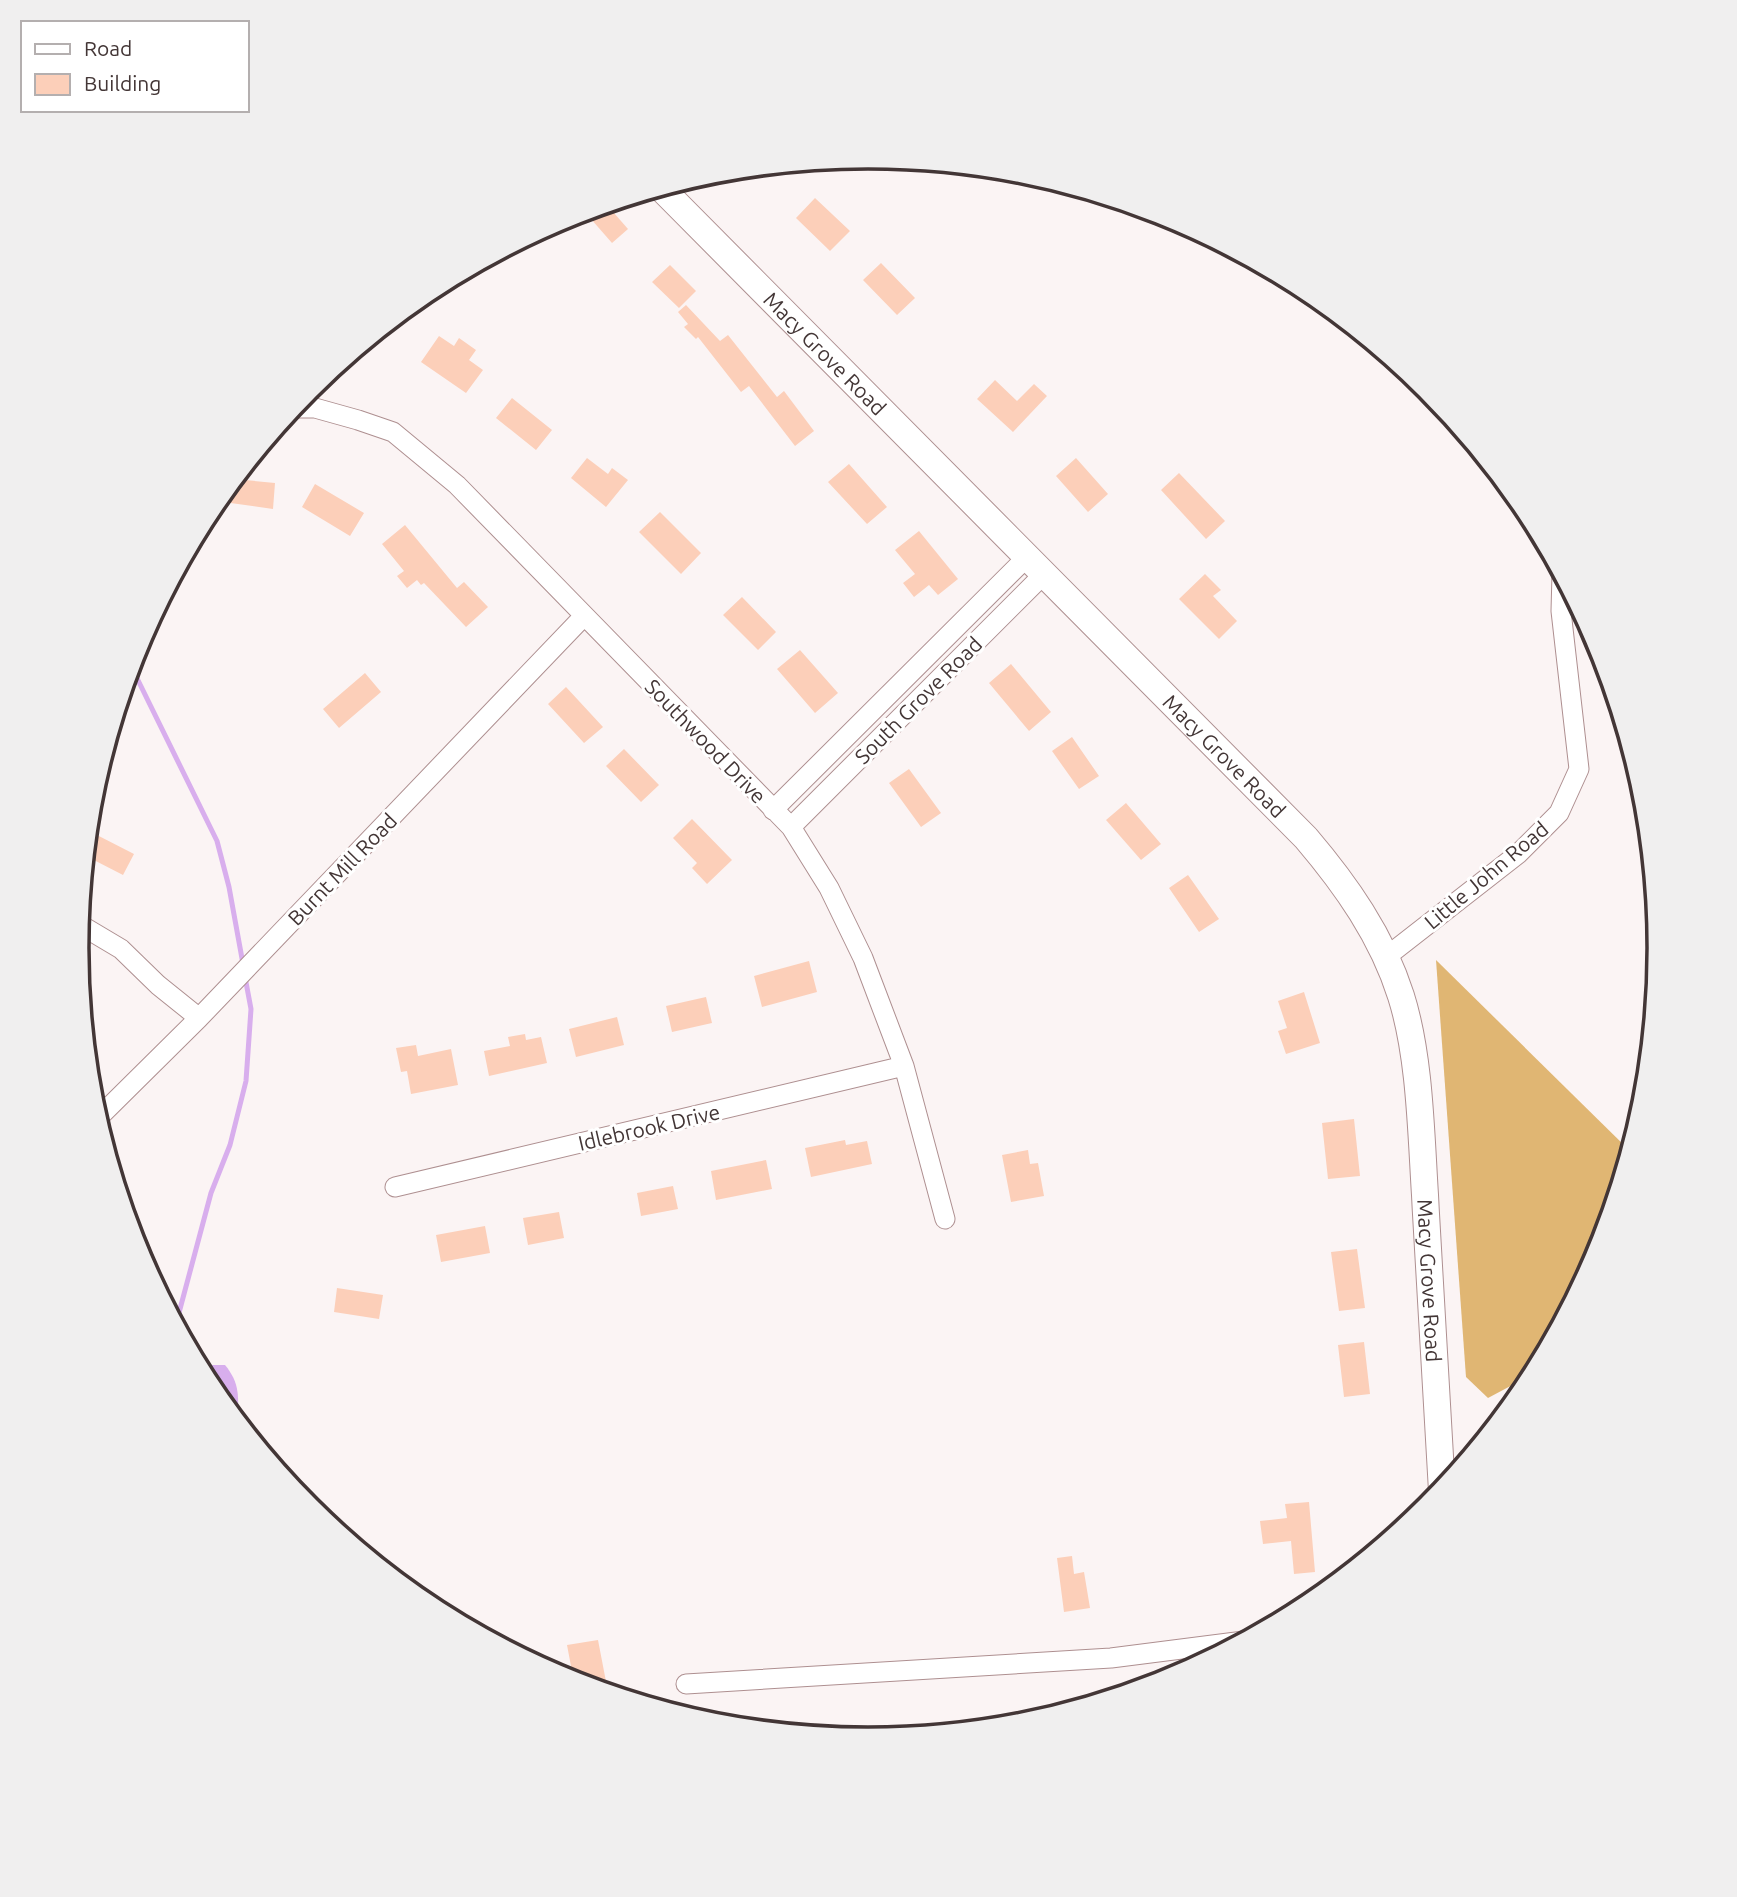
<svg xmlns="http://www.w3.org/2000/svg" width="1737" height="1897" font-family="Ubuntu,sans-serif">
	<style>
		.forest { fill: #e0b673 }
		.water { fill: #d8aeed }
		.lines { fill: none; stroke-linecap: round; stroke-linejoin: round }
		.stream { stroke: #d8aeed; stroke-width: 5 }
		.building { fill: #fccfb9 }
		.minor-casing { stroke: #ae8f90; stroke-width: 21 }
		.secondary-casing { stroke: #ae8f90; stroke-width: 28 }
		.minor { stroke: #fff; stroke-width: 19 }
		.secondary { stroke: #fff; stroke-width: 26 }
		.labels { text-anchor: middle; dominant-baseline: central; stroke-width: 6; stroke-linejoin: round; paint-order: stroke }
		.street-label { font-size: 21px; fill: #433636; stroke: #fff }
		.rim { fill: none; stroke: #433636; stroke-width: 3.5 }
	</style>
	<rect width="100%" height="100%" fill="#fbf4f4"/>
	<!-- forest -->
	<path class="forest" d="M1436 960 1630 1151 1600 1252 1535 1373 1488 1398 1466 1377Z"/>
	<!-- water -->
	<path class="water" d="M198 1365H225C240 1383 239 1398 237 1421L210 1388Z"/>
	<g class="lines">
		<!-- stream -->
		<path class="stream" d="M131 666 217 841 229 887 243 964
			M176 1324 211 1193 230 1145 246 1081 251 1009 245 977"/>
	</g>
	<!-- building -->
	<path class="building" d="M815 198 850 231 830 251 796 218Z
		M607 205 628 229 612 243 591 219Z
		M881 263 915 298 897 315 863 280Z
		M670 265 696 291 679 308 652 282Z
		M686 305 720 341 728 335 777 397 784 391 814 431 795 446 749 386 741 392 698 337 696 339 684 327 688 324 678 312Z
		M439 336 454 346 459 338 476 350 469 360 483 370 466 393 421 362Z
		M995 380 1017 401 1034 384 1047 396 1013 432 977 399Z
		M512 398 552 430 536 450 496 418Z
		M587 458 608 474 612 468 628 480 606 507 571 478Z
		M1076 458 1108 494 1088 512 1056 476Z
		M849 464 887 507 867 524 828 482Z
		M1179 473 1225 521 1206 539 1161 490Z
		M235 479 275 483 273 509 216 501Z
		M315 484 364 513 350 536 302 507Z
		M660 512 701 553 681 574 639 532Z
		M405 525 457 588 464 582 488 607 466 627 424 583 421 585 417 580 407 588 397 576 404 571 382 544Z
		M919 531 958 579 938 595 929 585 914 597 903 583 915 574 895 550Z
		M1205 574 1221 590 1213 596 1237 621 1219 639 1179 599Z
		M742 597 776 632 758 650 723 615Z
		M800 650 838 693 815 713 777 669Z
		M1011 664 1051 712 1029 731 989 683Z
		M365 673 381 692 339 728 323 709Z
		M566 687 603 727 584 743 548 704Z
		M1072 737 1099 776 1079 789 1052 751Z
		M624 749 659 785 641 802 606 766Z
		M909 769 941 813 921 827 889 783Z
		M1126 803 1161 844 1141 860 1106 820Z
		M692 819 732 860 707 884 692 868 697 863 673 838Z
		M93 833 134 854 123 875 86 856 87 843Z
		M1188 875 1219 919 1199 932 1169 888Z
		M809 961 817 992 762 1007 754 976Z
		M1304 992 1320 1043 1286 1054 1278 1031 1287 1028 1278 1001Z
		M706 997 712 1023 672 1032 666 1006Z
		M617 1017 624 1045 576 1057 569 1029Z
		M525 1034 526 1040 541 1037 547 1063 489 1076 484 1051 510 1046 508 1037Z
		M416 1045 418 1056 451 1049 458 1085 411 1094 407 1071 401 1072 396 1048Z
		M1354 1119 1360 1176 1328 1179 1322 1123Z
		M845 1140 846 1145 867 1141 872 1164 811 1177 805 1148Z
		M1028 1150 1030 1164 1038 1163 1044 1196 1011 1202 1002 1155Z
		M766 1160 772 1189 716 1200 711 1171Z
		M673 1186 678 1209 641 1216 637 1193Z
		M559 1212 564 1238 528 1245 523 1218Z
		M485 1226 490 1253 441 1262 436 1235Z
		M1357 1249 1365 1308 1339 1311 1331 1252Z
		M337 1288 383 1295 379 1319 334 1312Z
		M1364 1342 1370 1394 1344 1397 1338 1345Z
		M1309 1502 1315 1572 1294 1574 1291 1541 1263 1544 1260 1521 1287 1518 1285 1504Z
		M1072 1556 1074 1574 1084 1572 1090 1608 1064 1612 1057 1558Z
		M598 1640 608 1692 574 1682 567 1645Z"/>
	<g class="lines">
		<!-- minor casing -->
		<g class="minor-casing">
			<path id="minor" d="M293 408H315L358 420 393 432 457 485 791 827 829 888 863 958 904 1066 945 1219
				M773 810 1028 556
				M791 827 1045 573
				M79 924 121 949 158 985 199 1018
				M1386 957 1518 854 1559 813 1579 769 1561 611 1562 574
				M97 1119 199 1018 584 616
				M395 1187 904 1066
				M686 1684 1111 1658 1244 1641"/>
		</g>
		<!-- secondary casing -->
		<g class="secondary-casing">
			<g id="secondary">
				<path id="s1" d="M661 188 1306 838C1346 885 1382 936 1401 996 1420 1056 1421 1133 1425 1195 1430 1294 1436 1393 1442 1491"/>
			</g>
		</g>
		<!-- minor -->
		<use href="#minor" class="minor"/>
		<!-- secondary -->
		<use href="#secondary" class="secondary"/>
	</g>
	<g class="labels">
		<!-- street labels -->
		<g class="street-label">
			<text stroke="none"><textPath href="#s1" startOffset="233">Macy Grove Road</textPath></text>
			<text transform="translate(918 700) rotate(-45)">South Grove Road</text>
			<text transform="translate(706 741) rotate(46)">Southwood Drive</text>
			<text stroke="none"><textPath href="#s1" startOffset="800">Macy Grove Road</textPath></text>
			<text transform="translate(342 869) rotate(-46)">Burnt Mill Road</text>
			<text transform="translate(1486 875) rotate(-40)">Little John Road</text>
			<text transform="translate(649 1127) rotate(-13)">Idlebrook Drive</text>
			<text stroke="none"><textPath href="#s1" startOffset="1388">Macy Grove Road</textPath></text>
		</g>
	</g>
	<!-- crop -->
	<path d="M0 0H1737V1897H0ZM89 948a779 779 0 1 1 1558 0a779 779 0 1 1-1558 0Z" fill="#f0efef" fill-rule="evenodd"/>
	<path class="rim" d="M89 948a779 779 0 1 1 1558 0a779 779 0 1 1-1558 0Z"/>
	<!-- legend -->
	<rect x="21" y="21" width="228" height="91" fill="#ffffff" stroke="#b4afaf" stroke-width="2"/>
	<rect x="35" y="44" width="35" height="10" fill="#ffffff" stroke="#b4afaf" stroke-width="2"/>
	<text x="84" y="56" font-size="21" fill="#433636">Road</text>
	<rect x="35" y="74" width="35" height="21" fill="#fccfb9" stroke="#b4afaf" stroke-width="2"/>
	<text x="84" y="91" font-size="21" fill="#433636">Building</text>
</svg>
